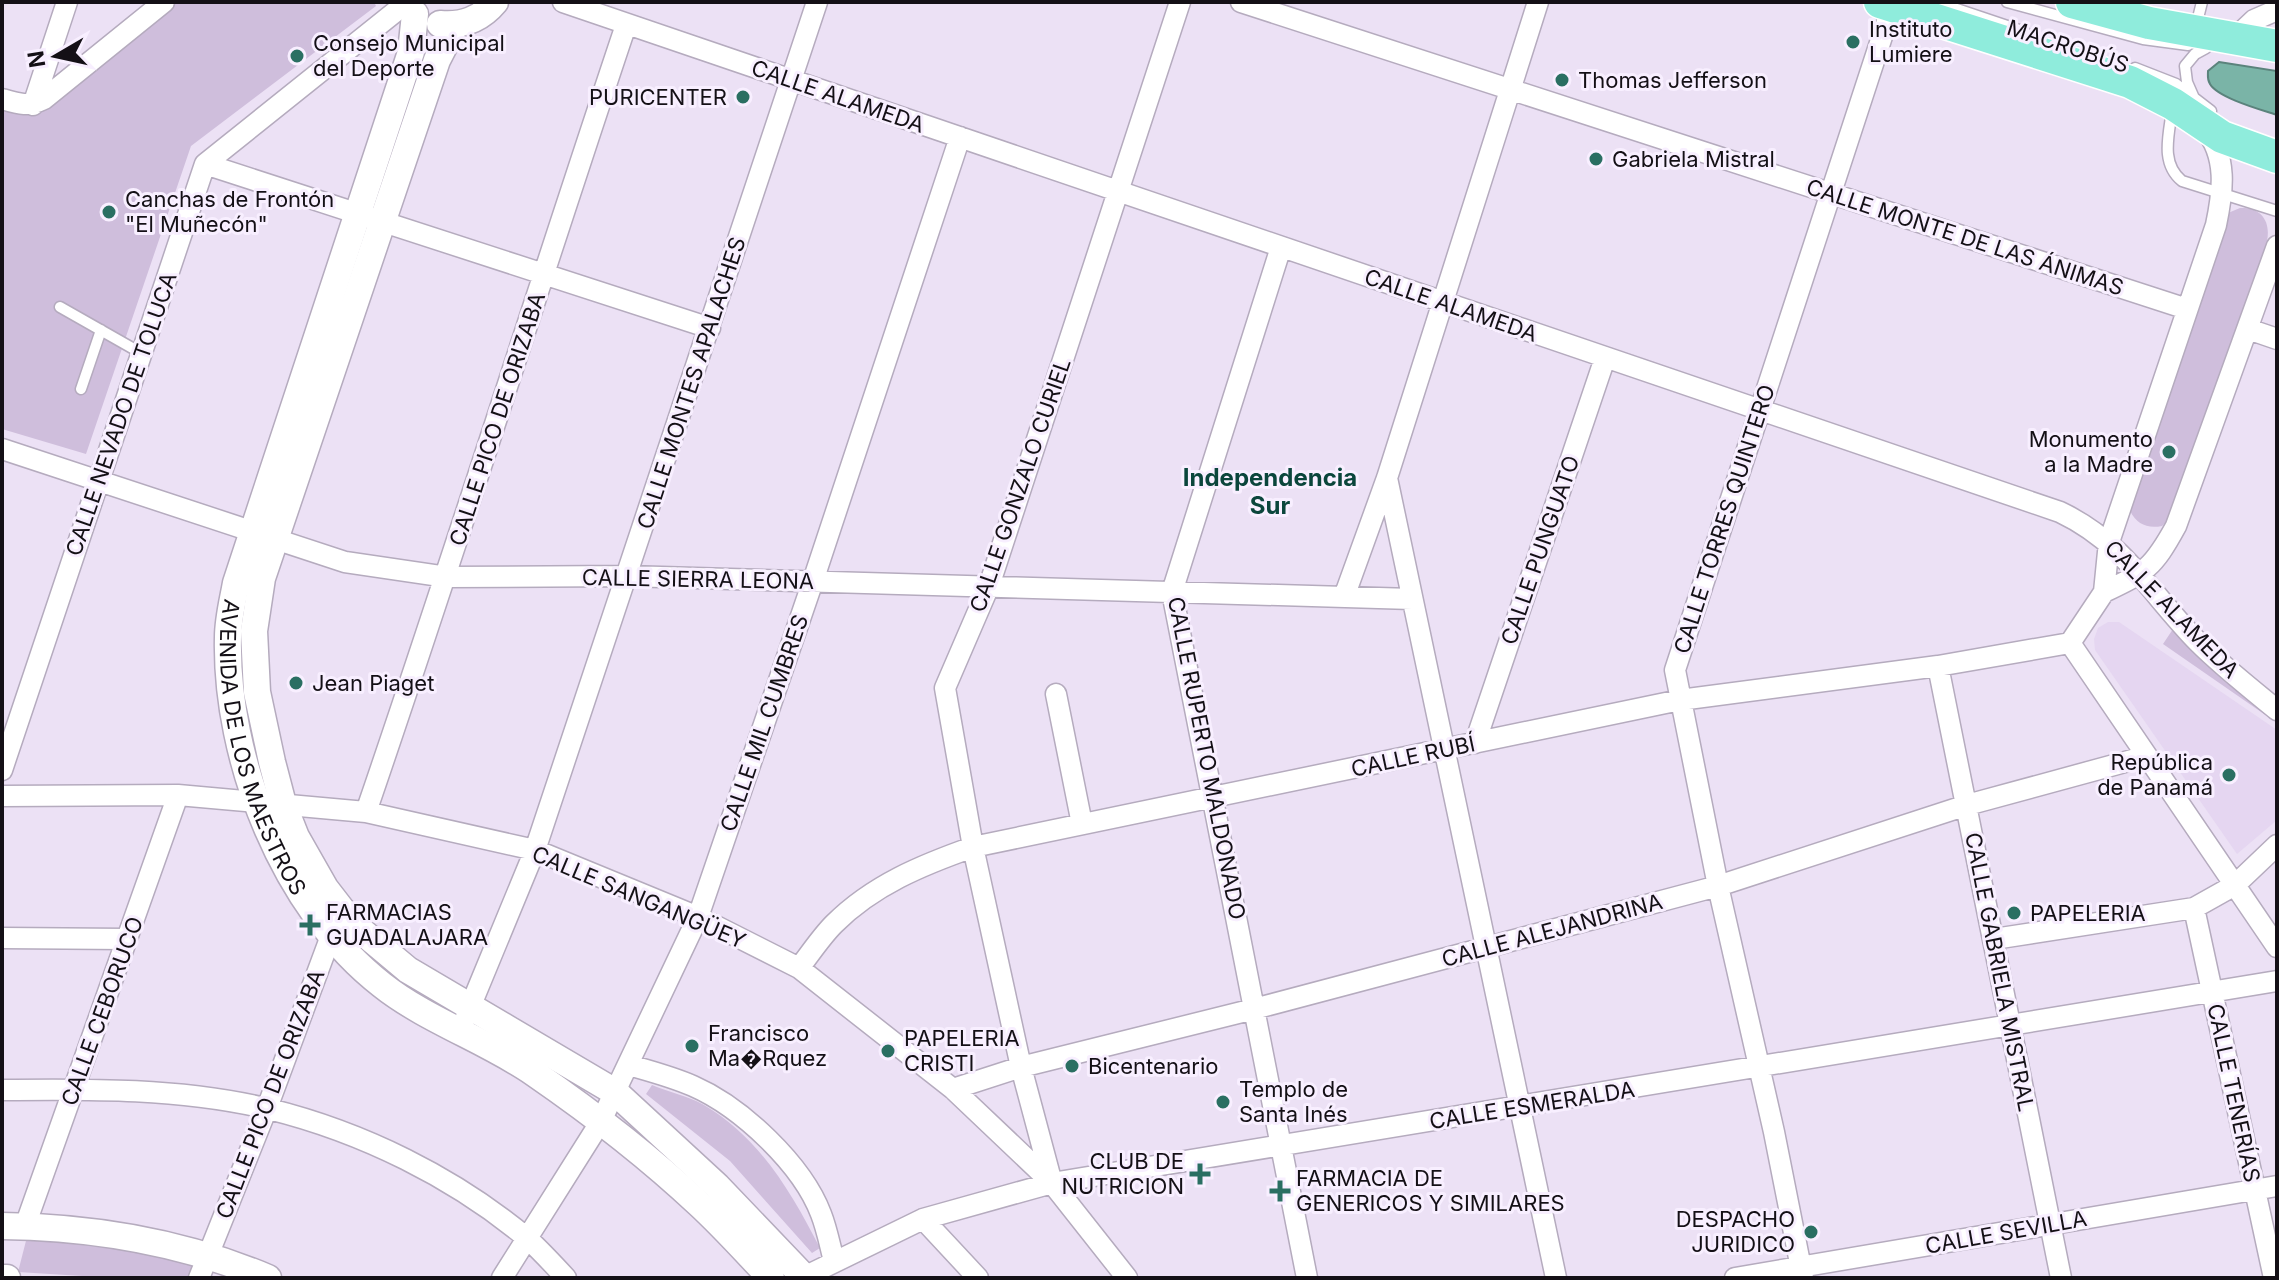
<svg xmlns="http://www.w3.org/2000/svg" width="2279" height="1280" font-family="Inter,sans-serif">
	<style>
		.built { fill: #e5d6f1 }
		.green { fill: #cfbedc }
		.water { fill: #7ab4a7; stroke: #5b837c; stroke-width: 2 }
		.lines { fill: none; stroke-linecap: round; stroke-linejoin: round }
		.service-casing { stroke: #b5abbe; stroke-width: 13 }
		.minor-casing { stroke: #b5abbe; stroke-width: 23 }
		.tertiary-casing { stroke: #b5abbe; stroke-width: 29 }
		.primary-casing { stroke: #fff; stroke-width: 35 }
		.service { stroke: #fff; stroke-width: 10 }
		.minor { stroke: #fff; stroke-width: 20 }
		.tertiary { stroke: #fff; stroke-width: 26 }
		.primary { stroke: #8fecdc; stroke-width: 32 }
		.poi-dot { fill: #2a6f62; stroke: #f8efff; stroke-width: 3 }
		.labels { text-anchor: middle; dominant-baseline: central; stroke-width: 6; stroke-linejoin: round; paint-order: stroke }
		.poi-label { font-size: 22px; fill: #141016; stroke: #f8efff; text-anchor: start }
		.street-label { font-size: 22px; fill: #141016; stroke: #f8efff }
		.neighbourhood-label { font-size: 24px; font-weight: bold; fill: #0b463c; stroke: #f8efff }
	</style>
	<rect width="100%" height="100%" fill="#ece1f5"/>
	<!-- built -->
	<path class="built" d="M2108 622H2119L2277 730V820L2237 854 2095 650 2094 639 2098 628Z"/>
	<!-- green -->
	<path class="green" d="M173 2H374L376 6 191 146 86 454 2 429V105L35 114Z
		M2240 208C2261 207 2271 221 2267 241L2175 514 2162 526C2147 529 2137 524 2130 511L2228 213Z
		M2173 629 2277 721V723L2163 644Z
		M652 1085C668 1092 688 1096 704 1105 760 1138 791 1192 820 1248L812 1253 730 1161 646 1094Z
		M28 1233 196 1258 191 1278H114L18 1272Z"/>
	<!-- water -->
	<path class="water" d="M2219 62 2277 71V115C2262 110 2218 98 2210 84 2207 79 2208 76 2208 71Z"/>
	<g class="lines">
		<!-- service casing -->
		<g class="service-casing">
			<path id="service" d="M1936 2 2025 32
				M2007 2 2143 39 2188 45
				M2196 26 2202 2
				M2135 68 2176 84 2211 111
				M2194 98 2187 82 2185 66 2195 54 2206 48
				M2172 110C2169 135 2160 163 2182 181L2277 211
				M60 307 141 353
				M81 389 101 330"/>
		</g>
		<!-- minor casing -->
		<g class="minor-casing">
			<path id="minor" d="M563 2 2060 512C2125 543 2150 593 2198 642 2222 666 2250 688 2277 710
				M1241 2 2187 309
				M2236 37 2254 20 2277 10
				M2 99C19 104 28 107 44 99L164 2
				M33 105 67 2
				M205 164 710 328
				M1281 247 1172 592 1307 1278
				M2248 329 2277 339
				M2 449 345 562 447 577 627 576 1412 599
				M1387 478 1556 1278
				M2104 592C2146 572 2153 568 2176 526L2277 246
				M1344 597 1387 478 1538 2
				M2070 643 2104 592 2109 542 2216 225C2223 192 2228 156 2204 128
				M2070 643 2277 947
				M1938 666 2061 1278
				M1056 694 1082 824
				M1475 743 1605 358
				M2 770 205 164 405 4
				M2 796 178 795 366 812 535 850 698 917 799 968 953 1089 1052 1183
				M366 812C456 550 538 287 626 25
				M2194 908 2274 1278
				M2 938 127 939
				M1994 939 2194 908 2235 885 2277 845
				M799 968C810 954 821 937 834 924 873 885 922 865 973 847L1680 700 1938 666 2070 643
				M466 1017 535 850 817 2
				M629 1065C650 1071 673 1077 693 1086 741 1107 802 1164 821 1214 827 1229 830 1246 834 1261
				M953 1089 1021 1067 1254 1009 1718 886 1967 805 2147 756
				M2 1090C90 1089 182 1088 269 1109 362 1132 454 1177 528 1239 541 1251 554 1265 566 1278
				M923 1219 978 1278
				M25 1226 178 795
				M199 1278 267 1108 335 925
				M502 1278 601 1121 698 917 813 581 960 137
				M802 1278 923 1219 1052 1183 2277 981
				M1127 1278 1052 1183 1021 1067 973 847 945 688 989 586 1180 2
				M1735 1278 2277 1186
				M1803 1278 1774 1132 1718 886 1675 670 1892 6"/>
		</g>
		<!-- tertiary casing -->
		<g class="tertiary-casing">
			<g id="tertiary">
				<path id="s1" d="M415 14 411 52 236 583C233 600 228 619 228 637 225 759 284 909 382 985 426 1020 488 1041 534 1073 592 1113 648 1156 699 1204 724 1227 747 1253 771 1278"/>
				<path d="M440 24C462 26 480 20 495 2"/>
				<path d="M455 25 437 60 262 578 254 631 257 692 272 762 283 804 296 837 325 888 342 910 359 929 408 970 615 1092 717 1186 805 1278"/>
				<path d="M2 1226C92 1227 185 1243 268 1278"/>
				<path d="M2 1278H7"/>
			</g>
		</g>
		<!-- primary casing -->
		<g class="primary-casing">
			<path id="primary" d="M1880 2 2130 82 2173 104 2222 137 2277 157
				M2072 2 2149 23 2277 46"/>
		</g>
		<!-- service -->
		<use href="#service" class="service"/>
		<!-- minor -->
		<use href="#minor" class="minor"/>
		<!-- tertiary -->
		<use href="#tertiary" class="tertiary"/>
		<!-- primary -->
		<use href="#primary" class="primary"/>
	</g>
	<!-- markers -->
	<g class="poi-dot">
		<circle cx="1853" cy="42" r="8"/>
		<circle cx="297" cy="56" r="8"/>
		<circle cx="1562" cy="80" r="8"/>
		<circle cx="743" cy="97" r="8"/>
		<circle cx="1596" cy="159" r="8"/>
		<circle cx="109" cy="212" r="8"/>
		<circle cx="2169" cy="452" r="8"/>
		<circle cx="296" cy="683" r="8"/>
		<circle cx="2229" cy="775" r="8"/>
		<circle cx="2014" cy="913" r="8"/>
		<path d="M306 913h8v8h8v8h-8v8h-8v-8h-8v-8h8z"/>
		<circle cx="692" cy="1046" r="8"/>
		<circle cx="888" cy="1051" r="8"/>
		<circle cx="1072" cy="1066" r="8"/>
		<circle cx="1223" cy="1102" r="8"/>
		<path d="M1196 1162h8v8h8v8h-8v8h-8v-8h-8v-8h8z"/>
		<path d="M1276 1179h8v8h8v8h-8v8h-8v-8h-8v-8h8z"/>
		<circle cx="1811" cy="1232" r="8"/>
	</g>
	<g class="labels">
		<!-- poi labels -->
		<g class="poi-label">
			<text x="1869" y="29">Instituto<tspan x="1869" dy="25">Lumiere</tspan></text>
			<text x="313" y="43">Consejo Municipal<tspan x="313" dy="25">del Deporte</tspan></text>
			<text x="1578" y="80">Thomas Jefferson</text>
			<text x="727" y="97" text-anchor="end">PURICENTER</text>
			<text x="1612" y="159">Gabriela Mistral</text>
			<text x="125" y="199">Canchas de Frontón<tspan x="125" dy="25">"El Muñecón"</tspan></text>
			<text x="2153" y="439" text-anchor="end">Monumento<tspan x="2153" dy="25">a la Madre</tspan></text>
			<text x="312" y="683">Jean Piaget</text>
			<text x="2213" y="762" text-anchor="end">República<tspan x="2213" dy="25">de Panamá</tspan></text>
			<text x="326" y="912">FARMACIAS<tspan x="326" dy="25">GUADALAJARA</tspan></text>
			<text x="2030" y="913">PAPELERIA</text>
			<text x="708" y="1033">Francisco<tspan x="708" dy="25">Ma�Rquez</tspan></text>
			<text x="904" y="1038">PAPELERIA<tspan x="904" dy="25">CRISTI</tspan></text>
			<text x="1088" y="1066">Bicentenario</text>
			<text x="1239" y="1089">Templo de<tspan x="1239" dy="25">Santa Inés</tspan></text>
			<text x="1184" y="1161" text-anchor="end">CLUB DE<tspan x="1184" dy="25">NUTRICION</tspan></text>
			<text x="1296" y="1178">FARMACIA DE<tspan x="1296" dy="25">GENERICOS Y SIMILARES</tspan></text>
			<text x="1795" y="1219" text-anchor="end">DESPACHO<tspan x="1795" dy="25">JURIDICO</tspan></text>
		</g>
		<!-- street labels -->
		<g class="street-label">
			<text transform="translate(2068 46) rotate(18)">MACROBÚS</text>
			<text transform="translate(838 96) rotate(19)">CALLE ALAMEDA</text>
			<text transform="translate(1965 237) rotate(18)">CALLE MONTE DE LAS ÁNIMAS</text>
			<text transform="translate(1451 305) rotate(19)">CALLE ALAMEDA</text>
			<text transform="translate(691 383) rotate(-72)">CALLE MONTES APALACHES</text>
			<text transform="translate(121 414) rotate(-71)">CALLE NEVADO DE TOLUCA</text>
			<text transform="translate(497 419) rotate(-72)">CALLE PICO DE ORIZABA</text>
			<text transform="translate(1020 485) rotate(-71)">CALLE GONZALO CURIEL</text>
			<text transform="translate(1724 519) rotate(-72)">CALLE TORRES QUINTERO</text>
			<text transform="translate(1540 550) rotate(-71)">CALLE PUNGUATO</text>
			<text transform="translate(698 579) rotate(1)">CALLE SIERRA LEONA</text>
			<text transform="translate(2172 609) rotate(46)">CALLE ALAMEDA</text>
			<text transform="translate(764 723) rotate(-71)">CALLE MIL CUMBRES</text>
			<text stroke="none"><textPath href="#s1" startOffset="768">AVENIDA DE LOS MAESTROS</textPath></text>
			<text transform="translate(1413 756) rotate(-12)">CALLE RUBÍ</text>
			<text transform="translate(1207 758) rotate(79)">CALLE RUPERTO MALDONADO</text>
			<text transform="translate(639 897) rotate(23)">CALLE SANGANGÜEY</text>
			<text transform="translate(1552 930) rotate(-15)">CALLE ALEJANDRINA</text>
			<text transform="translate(2000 972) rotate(79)">CALLE GABRIELA MISTRAL</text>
			<text transform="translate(102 1011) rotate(-70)">CALLE CEBORUCO</text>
			<text transform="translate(2234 1093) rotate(78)">CALLE TENERÍAS</text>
			<text transform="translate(270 1094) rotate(-69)">CALLE PICO DE ORIZABA</text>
			<text transform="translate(1532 1105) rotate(-9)">CALLE ESMERALDA</text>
			<text transform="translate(2006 1232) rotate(-10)">CALLE SEVILLA</text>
		</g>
		<!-- neighbourhood labels -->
		<g class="neighbourhood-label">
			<text x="1270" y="477">Independencia<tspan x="1270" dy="28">Sur</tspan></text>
		</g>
	</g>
	<!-- border -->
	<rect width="2279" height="1280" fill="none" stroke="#141016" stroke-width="8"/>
	<!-- north arrow -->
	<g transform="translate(56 56) rotate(261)" stroke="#f8efff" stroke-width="6" paint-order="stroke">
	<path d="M0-6L14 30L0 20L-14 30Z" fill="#141016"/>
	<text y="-12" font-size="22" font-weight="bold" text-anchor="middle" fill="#141016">N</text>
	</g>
</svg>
